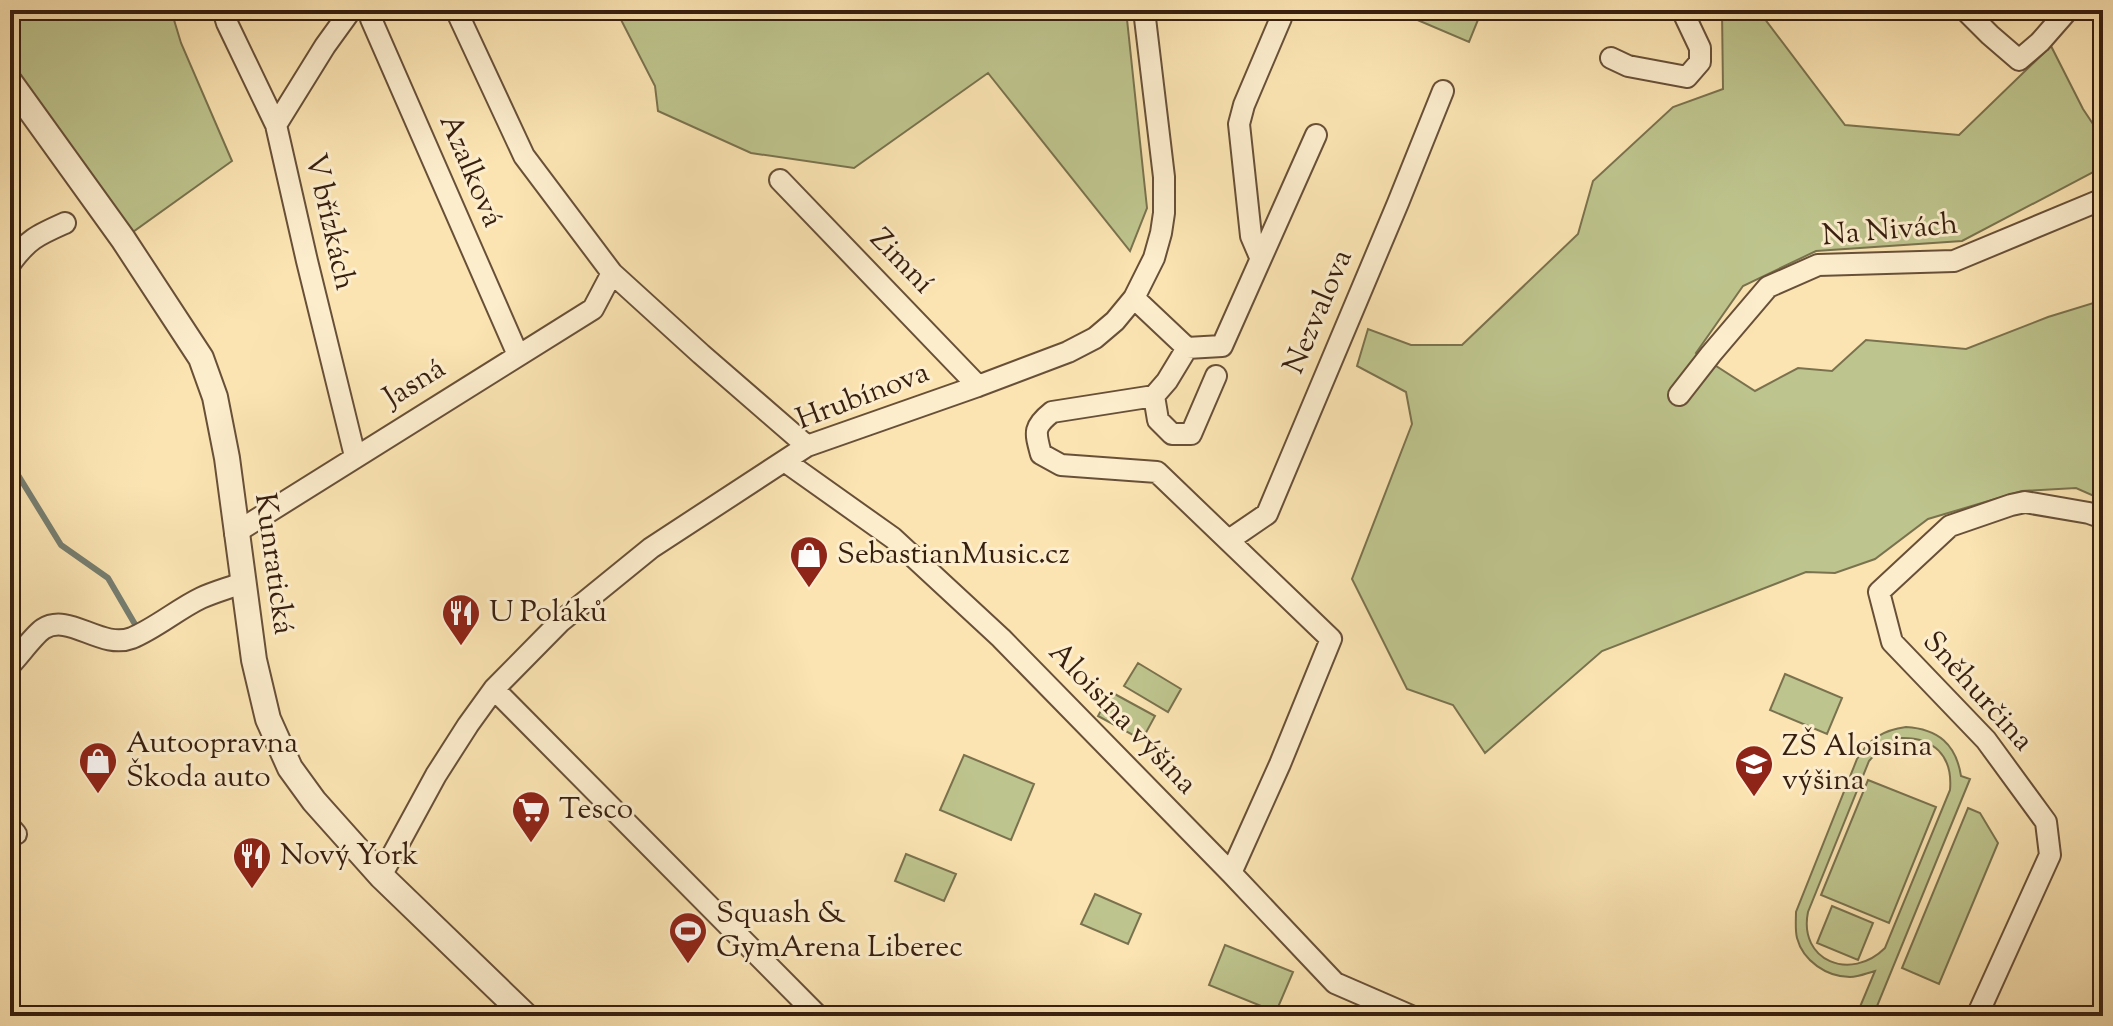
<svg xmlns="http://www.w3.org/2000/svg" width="2113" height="1026" font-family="'Sorts Mill Goudy',serif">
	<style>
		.green { fill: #bec48d; stroke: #7a724e; stroke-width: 2; fill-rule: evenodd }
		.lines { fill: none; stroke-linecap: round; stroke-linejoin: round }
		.stream { stroke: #767e71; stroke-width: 6 }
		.minor-casing { stroke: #685038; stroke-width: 24 }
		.tertiary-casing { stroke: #685038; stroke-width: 28 }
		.minor { stroke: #fcedcd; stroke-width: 20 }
		.tertiary { stroke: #fcedcd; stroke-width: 24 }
		.labels { text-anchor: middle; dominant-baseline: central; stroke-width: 6; stroke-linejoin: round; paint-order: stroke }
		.street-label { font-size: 30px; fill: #371f0f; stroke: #fcedcd }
		.poi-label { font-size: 30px; fill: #371f0f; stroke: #fcedcd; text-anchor: start }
	</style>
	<rect width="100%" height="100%" fill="#fbe4b2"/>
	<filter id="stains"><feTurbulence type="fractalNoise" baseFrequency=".0025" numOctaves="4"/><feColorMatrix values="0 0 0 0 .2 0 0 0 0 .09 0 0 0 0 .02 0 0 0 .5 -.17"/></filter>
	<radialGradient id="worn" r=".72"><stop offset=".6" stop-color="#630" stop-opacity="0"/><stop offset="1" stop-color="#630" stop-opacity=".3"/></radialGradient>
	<!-- green -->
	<path class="green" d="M10 10H171L181 43 232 161 123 239 10 82Z
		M616 10H1126L1147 208 1130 251 988 73 854 168 751 153 658 111 655 86Z
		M1394 10H1482L1469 42Z
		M1722 10H1758L1845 125 1959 135 2051 46 2083 109 2103 139V167L1962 241 1816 251 1743 286 1696 353 1755 391 1798 368 1832 371 1866 340 1966 349 2048 317 2103 300V500L2076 488 2022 491 1928 519 1875 559 1835 573 1806 572 1602 651 1485 753 1453 705 1407 689 1352 579 1412 424 1406 392 1357 366 1368 329 1411 345H1462L1578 234 1593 181 1673 107 1723 89Z
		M1138 663 1181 689 1168 712 1124 686Z
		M1785 674 1842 698 1827 734 1770 710Z
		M1111 692 1155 716 1142 740 1098 716Z
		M1906 727C1938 729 1956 744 1961 776L1970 779 1873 1016H1862L1857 1014 1875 971C1867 973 1859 977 1850 977 1827 977 1803 961 1797 938 1795 930 1796 920 1796 912L1857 759C1869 739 1883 730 1906 727ZM1900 738C1934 737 1953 756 1950 790L1885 948C1851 982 1798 961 1808 912L1869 761 1882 746Z
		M964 755 1034 784 1011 840 940 810Z
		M1868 780 1936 807 1889 923 1821 895Z
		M1968 808 1980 813 1998 843 1939 984 1902 968Z
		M906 854 956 874 944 901 895 881Z
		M1095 894 1141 914 1128 944 1081 924Z
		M1832 906 1873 923 1858 960 1817 943Z
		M1225 945 1293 972 1276 1012 1209 985Z"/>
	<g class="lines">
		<!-- stream -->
		<path class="stream" d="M10 462 61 545 108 578 136 626"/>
		<!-- minor casing -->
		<g class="minor-casing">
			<path id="minor" d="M223 10 227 23 276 125 307 261 355 456
				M370 10 371 19 518 355
				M456 10 524 156 612 273 701 354 807 446
				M1965 10 1990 35 2019 60 2040 42 2068 10
				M1611 58 1628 66 1687 77 1700 62V48L1682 10
				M276 125 325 46 351 10
				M780 180 978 386
				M1260 257 1251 236 1239 124 1244 105 1281 18
				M10 264C28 239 38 235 65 223
				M1134 298 1187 348 1222 346 1316 135
				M1187 348 1167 381 1154 396 1158 420 1172 434H1191L1216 376
				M1679 395 1711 354 1768 287 1818 265 1954 261 2103 199
				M1154 396 1052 412C1033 427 1035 432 1041 454L1061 465 1157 472 1331 639 1280 764 1231 873
				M786 462 893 538 1001 638 1231 873 1335 983 1411 1016
				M235 533 593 309 612 273
				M1229 540 1267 514 1398 203 1443 91
				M10 665C19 656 34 635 43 629 69 612 101 650 132 638 156 628 178 609 201 598 214 592 229 588 242 583
				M494 689 818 1016
				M10 827 16 834
				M381 876 436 775 468 725 494 689 560 622 651 548 807 446 978 386 1068 352 1095 338 1115 321 1134 298 1154 258 1161 233 1164 213V177L1144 10
				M1977 1016 2050 855 2046 822 1986 740 1892 642 1879 592 1950 526 2011 505 2025 502 2089 513 2103 518"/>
		</g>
		<!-- tertiary casing -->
		<g class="tertiary-casing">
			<path id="tertiary" d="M10 82 123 239 201 358 215 397 227 458 254 660 268 719 290 768 314 801 381 876 526 1016"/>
		</g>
		<!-- minor -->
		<use href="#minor" class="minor"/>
		<!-- tertiary -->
		<use href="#tertiary" class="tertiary"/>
	</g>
	<!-- icons -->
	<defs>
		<g id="shop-pin" transform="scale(2)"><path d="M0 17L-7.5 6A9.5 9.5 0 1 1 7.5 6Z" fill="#8f2418" stroke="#fcedcd"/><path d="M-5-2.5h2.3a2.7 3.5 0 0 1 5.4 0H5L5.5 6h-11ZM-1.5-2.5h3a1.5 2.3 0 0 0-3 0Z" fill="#fff"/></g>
		<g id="restaurant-pin" transform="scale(2)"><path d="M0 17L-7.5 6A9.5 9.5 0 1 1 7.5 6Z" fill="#8f2418" stroke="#fcedcd"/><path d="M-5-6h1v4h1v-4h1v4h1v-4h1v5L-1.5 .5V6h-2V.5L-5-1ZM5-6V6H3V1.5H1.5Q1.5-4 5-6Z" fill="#fff"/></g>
		<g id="school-pin" transform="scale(2)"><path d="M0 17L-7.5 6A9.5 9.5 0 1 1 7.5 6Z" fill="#8f2418" stroke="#fcedcd"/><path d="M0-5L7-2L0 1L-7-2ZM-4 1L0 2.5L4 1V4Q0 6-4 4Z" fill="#fff"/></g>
		<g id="supermarket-pin" transform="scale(2)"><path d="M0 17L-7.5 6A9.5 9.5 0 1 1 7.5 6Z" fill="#8f2418" stroke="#fcedcd"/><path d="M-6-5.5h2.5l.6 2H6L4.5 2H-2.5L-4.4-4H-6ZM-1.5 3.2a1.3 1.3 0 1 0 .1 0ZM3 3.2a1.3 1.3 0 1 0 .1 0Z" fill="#fff"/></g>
		<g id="stadium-pin" transform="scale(2)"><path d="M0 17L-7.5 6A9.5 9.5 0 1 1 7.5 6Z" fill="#8f2418" stroke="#fcedcd"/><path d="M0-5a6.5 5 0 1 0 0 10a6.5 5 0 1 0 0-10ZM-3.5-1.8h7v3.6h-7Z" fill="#fff"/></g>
	</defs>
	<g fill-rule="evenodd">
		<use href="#shop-pin" x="809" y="555"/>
		<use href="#restaurant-pin" x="461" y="613"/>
		<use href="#shop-pin" x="98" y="761"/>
		<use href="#school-pin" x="1754" y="764"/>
		<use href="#supermarket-pin" x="531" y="810"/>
		<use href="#restaurant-pin" x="252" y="856"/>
		<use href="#stadium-pin" x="688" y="931"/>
	</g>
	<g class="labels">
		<!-- street labels -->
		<g class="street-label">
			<text transform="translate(470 171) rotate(67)">Azalková</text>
			<text transform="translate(329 222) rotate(77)">V břízkách</text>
			<text transform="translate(1890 231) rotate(-5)">Na Nivách</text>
			<text transform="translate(901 262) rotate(46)">Zimní</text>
			<text transform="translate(1319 312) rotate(-67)">Nezvalova</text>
			<text transform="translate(415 384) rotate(-32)">Jasná</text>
			<text transform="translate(863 397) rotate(-21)">Hrubínova</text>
			<text transform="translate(273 564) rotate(82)">Kunratická</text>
			<text transform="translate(1977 692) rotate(48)">Sněhurčina</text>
			<text transform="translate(1122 719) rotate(46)">Aloisina výšina</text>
		</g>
		<!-- poi labels -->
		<g class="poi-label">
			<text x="837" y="555">SebastianMusic.cz</text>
			<text x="489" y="613">U Poláků</text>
			<text x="126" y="744">Autoopravna<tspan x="126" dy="34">Škoda auto</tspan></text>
			<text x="1782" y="747">ZŠ Aloisina<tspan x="1782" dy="34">výšina</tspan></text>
			<text x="559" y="810">Tesco</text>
			<text x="280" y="856">Nový York</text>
			<text x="716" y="914">Squash &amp;<tspan x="716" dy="34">GymArena Liberec</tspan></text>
		</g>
	</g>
	<!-- margin -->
	<rect width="2113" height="1026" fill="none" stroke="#fbe4b2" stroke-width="40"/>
	<rect x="12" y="12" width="2089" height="1002" fill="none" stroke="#371f0f" stroke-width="4"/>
	<rect x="20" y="20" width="2073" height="986" fill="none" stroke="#371f0f" stroke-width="2"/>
	<rect width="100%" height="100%" filter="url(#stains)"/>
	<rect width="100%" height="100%" fill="url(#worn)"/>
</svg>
